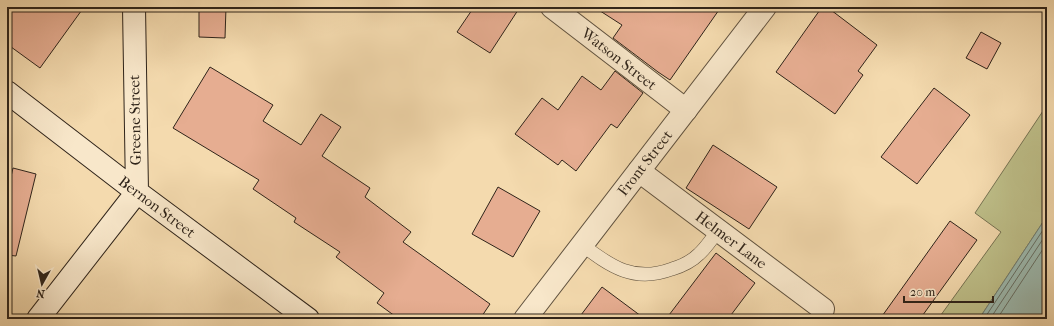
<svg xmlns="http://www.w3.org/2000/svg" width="1054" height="326" font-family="'IM FELL French Canon',serif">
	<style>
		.green { fill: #bebf89; stroke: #767252 }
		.water { fill: #9cbab0; stroke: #707e74 }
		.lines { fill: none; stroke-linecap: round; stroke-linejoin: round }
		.shore { stroke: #666f65; stroke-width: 1 }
		.building { fill: #e6ad91; stroke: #2f241a }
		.service-casing { stroke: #60523f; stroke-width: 14 }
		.minor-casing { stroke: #60523f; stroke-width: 24 }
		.tertiary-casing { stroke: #60523f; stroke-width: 24 }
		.secondary-casing { stroke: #2f241a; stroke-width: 24 }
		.service { stroke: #f8e7ca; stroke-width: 13 }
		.minor { stroke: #f8e7ca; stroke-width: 22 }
		.tertiary { stroke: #f8e7ca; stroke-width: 22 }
		.secondary { stroke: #f8e7ca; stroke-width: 22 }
		.labels { text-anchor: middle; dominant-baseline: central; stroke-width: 3; stroke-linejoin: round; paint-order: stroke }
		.street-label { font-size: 15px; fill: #2f241a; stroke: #f8e7ca }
	</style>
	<rect width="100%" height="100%" fill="#f4daae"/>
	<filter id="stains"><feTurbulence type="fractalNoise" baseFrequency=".005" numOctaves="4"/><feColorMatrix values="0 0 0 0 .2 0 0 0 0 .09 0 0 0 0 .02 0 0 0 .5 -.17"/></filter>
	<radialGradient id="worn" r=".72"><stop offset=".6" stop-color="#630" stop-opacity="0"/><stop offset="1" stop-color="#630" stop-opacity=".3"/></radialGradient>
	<!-- green -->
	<path class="green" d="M1047 105V216L979 319H938L1001 232 975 213Z"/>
	<!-- water -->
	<path class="water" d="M1047 216V319H979Z"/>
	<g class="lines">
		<!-- shore -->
		<path class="shore" d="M984 319 1047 224
			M990 319 1047 233
			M997 319 1047 243"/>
	</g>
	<!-- building -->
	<path class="building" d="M7 7H84L40 68 7 44Z
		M199 7H226L225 38 199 37Z
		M474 7H520L490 53 457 32Z
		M594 7H721L670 80 658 72 613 38 622 25Z
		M822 7H827L877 45 858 71 863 75 835 114 776 72Z
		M981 32 1001 43 987 69 966 58Z
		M210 67 273 105 263 121 301 145 321 114 341 127 322 156 370 188 365 197 411 232 403 242 490 304 480 319H399L377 303 384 293 336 257 340 252 294 222 296 218 253 189 259 180 173 128Z
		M615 71 643 93 617 128 611 124 576 171 562 160 558 165 515 134 542 98 558 110 582 76 601 90Z
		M934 88 970 115 917 184 881 157Z
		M713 145 777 187 749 229 686 188Z
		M13 168 36 174 16 256 7 255V194Z
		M498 187 540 211 513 257 472 234Z
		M950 221 977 240 920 319H880Z
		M716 253 755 283 728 319H666Z
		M602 287 645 319H578Z"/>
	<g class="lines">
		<!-- service casing -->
		<g class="service-casing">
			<path id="service" d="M581 244C611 267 634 283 672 269 682 266 691 262 699 254 706 248 712 238 719 230"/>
		</g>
		<!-- minor casing -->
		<g class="minor-casing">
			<path id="minor" d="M552 7 686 110
				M639 171 823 309"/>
		</g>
		<!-- tertiary casing -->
		<g class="tertiary-casing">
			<path id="tertiary" d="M525 319 765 7"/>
		</g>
		<!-- secondary casing -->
		<g class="secondary-casing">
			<path id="secondary" d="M7 92 137 192 308 319
				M38 319 137 192 134 7"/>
		</g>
		<!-- service -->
		<use href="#service" class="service"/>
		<!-- minor -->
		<use href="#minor" class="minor"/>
		<!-- tertiary -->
		<use href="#tertiary" class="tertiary"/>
		<!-- secondary -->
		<use href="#secondary" class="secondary"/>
	</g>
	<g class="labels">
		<!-- street labels -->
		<g class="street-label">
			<text transform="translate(619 59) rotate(38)">Watson Street</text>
			<text transform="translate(135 120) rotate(-91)">Greene Street</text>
			<text transform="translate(645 163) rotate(-52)">Front Street</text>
			<text transform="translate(157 207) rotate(37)">Bernon Street</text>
			<text transform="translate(731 240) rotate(37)">Helmer Lane</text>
		</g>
	</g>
	<!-- margin -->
	<rect width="1054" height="326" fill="none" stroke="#f4daae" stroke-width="24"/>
	<rect x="8" y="8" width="1038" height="310" fill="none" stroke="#2f241a" stroke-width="2"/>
	<rect x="12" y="12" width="1030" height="302" fill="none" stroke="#2f241a"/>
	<!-- north arrow -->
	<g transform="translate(42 284) rotate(188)" stroke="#f8e7ca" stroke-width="3" paint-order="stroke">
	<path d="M0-3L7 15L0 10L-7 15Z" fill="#2f241a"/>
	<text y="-6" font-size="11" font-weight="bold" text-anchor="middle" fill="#2f241a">N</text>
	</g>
	<!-- scale -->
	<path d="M904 296v6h89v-6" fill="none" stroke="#2f241a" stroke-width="2"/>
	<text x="910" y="296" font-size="12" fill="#2f241a" stroke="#f8e7ca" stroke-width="3" paint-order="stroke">20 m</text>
	<rect width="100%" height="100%" filter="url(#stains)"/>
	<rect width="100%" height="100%" fill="url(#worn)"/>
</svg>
